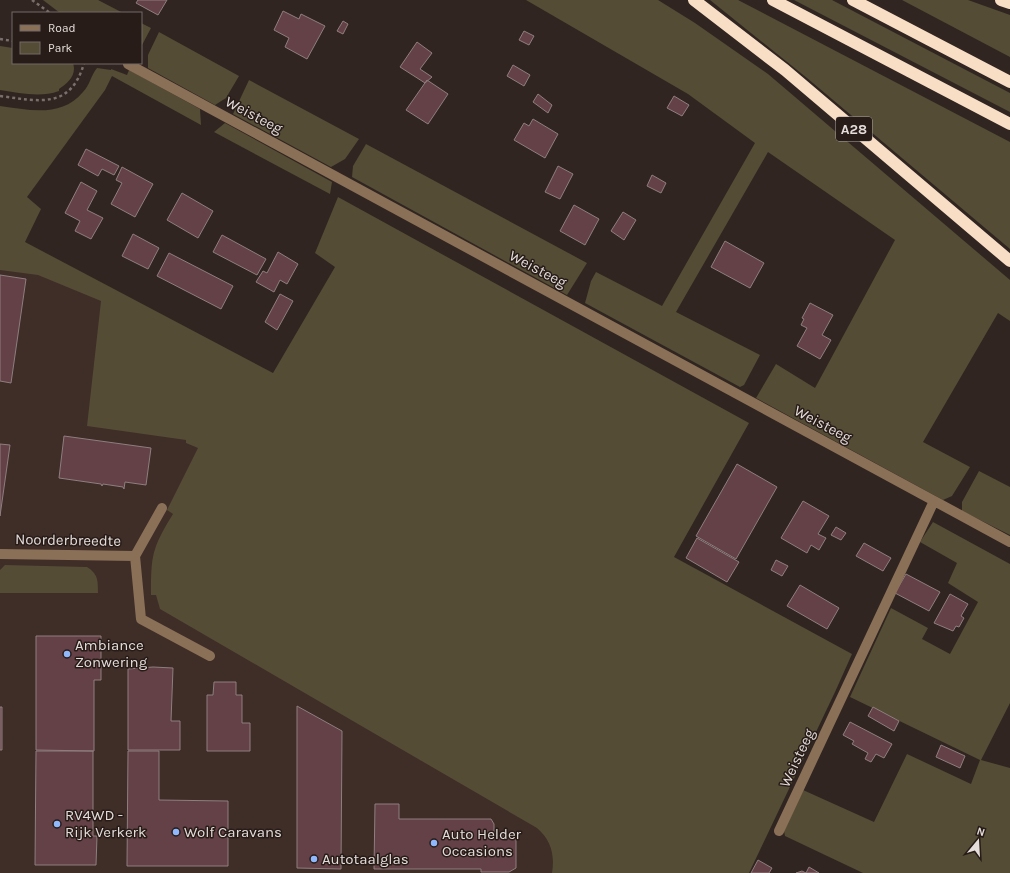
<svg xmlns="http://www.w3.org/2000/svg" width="1010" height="873" font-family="Karla,sans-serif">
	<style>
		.built { fill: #3f2d28 }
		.green { fill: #544c34 }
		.building { fill: #644146; stroke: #8e7e7f }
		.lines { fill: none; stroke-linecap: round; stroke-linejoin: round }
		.path { stroke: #7a6f6c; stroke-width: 2.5; stroke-dasharray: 3 3; stroke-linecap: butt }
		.minor { stroke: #8b7058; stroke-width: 10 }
		.highway { stroke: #f9dec6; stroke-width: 12 }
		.poi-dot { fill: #90b8fd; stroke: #271c18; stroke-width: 1.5 }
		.labels { text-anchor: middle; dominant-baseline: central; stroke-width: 3; stroke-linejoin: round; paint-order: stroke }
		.shield { fill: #271c18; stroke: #aca3a0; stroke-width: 1 }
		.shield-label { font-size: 14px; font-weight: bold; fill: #e5ddda }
		.street-label { font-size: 15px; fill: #e5ddda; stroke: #271c18 }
		.poi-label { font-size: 15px; fill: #e5ddda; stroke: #271c18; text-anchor: start }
	</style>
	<rect width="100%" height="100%" fill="#312521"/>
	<!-- built -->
	<path class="built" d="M0 248 267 376 668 873H0Z"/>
	<!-- green -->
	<path class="green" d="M43 0H98L123 13H60Z
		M526 0H658L695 23 768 74 1010 280V321L998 313 923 442 970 467 952 496 943 500 756 398 776 364 815 388 895 240 768 152 676 312 760 355 744 385 740 387 585 303 591 281 596 272 662 306 755 143 688 94Z
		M710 0H738L1010 142V249L807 78Z
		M794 0H832L1010 93V112Z
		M902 0H968L1010 15V57Z
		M141 23 151 28 141 47Z
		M159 32 239 76 226 98 215 105 148 68V55Z
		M0 46 13 48V63H73C77 75 68 83 59 89V91C40 98 20 93 0 90Z
		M97 68 111 70V69L127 75 129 70 200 109 201 125 112 76 105 90 27 197 41 209 25 242 273 373 335 267 315 253 338 197 749 423 674 557 852 654 835 692 749 873H552C555 855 551 840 537 828L160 609 156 595H151C151 555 152 548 173 514L167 510 198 448 186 443V440L87 426 101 301 38 275 0 270V106C30 110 61 118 83 92 90 85 91 75 97 68Z
		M249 80 359 139 345 159 331 167 233 114Z
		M225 123 332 182 330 194 214 132Z
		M366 144 587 263 567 295 352 177 353 166Z
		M979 471 1010 487V535L962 511V502Z
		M933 522 1010 564V703L981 760 1010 768V873H863L785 836 784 831 803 790 874 822 907 754 971 784 980 760 850 697 891 608 928 628 922 639 950 654 978 602 948 583 957 563 920 542Z
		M5 565 87 567C98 574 98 580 98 593H0V570Z"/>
	<!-- building -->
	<path class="building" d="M138 0H167L158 15 136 3Z
		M283 11 299 19 301 14 325 26 307 59 285 47 289 38 274 30Z
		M343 21 348 24 343 34 337 31Z
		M524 31 534 36 529 45 519 40Z
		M417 42 432 53 420 69 432 77 425 83 400 67Z
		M513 65 530 75 524 86 507 76Z
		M427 80 448 94 428 124 406 110Z
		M538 94 552 105 548 113 533 102Z
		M674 96 689 105 682 116 667 108Z
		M533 119 558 134 545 158 514 140 524 123 529 126Z
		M86 149 119 166 114 175 102 169 98 176 78 165Z
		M558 166 573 174 560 199 545 192Z
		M122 167 153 184 135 217 111 204 122 183 116 180Z
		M652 175 666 183 661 193 647 186Z
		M81 182 97 191 87 210 103 218 91 239 75 231 80 221 65 213Z
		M182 193 213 211 198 238 167 220Z
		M574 205 599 219 585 245 560 231Z
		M623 212 636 220 624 240 611 231Z
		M133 234 159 248 148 269 122 256Z
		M222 235 266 259 257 275 213 252Z
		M725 241 764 263 750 288 711 267Z
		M278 252 298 264 287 284 280 280 274 292 256 282 263 271 267 273Z
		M169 253 233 286 221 309 157 276Z
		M0 275 26 279 11 383 0 381Z
		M280 294 293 301 277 330 265 322Z
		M810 303 833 315 822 335 831 340 820 359 797 346 807 328 801 325 804 319 802 318Z
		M64 436 151 448 146 485 125 482 124 489 123 487 103 484 102 486 101 484 59 478Z
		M0 444 10 445 0 516Z
		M737 464 777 487 736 559 696 536Z
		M803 501 829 516 818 534 826 538 819 550 811 545 807 553 781 538Z
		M836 527 846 533 841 540 831 535Z
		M697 538 739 562 727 582 686 558Z
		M864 543 891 558 883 571 856 556Z
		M776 560 788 566 782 576 771 570Z
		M906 574 940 592 929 611 895 593Z
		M800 585 839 608 827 629 787 606Z
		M950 594 968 604 961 616 964 618 959 627 956 626 953 631 934 623Z
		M36 636H101V680H94V751L36 750Z
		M153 667 173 668 171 721H180V750H128V669Z
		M214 682H236V695H242V723H250V751H207V695H213Z
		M297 706 342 731 341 869 297 868Z
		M0 707H2V750H0Z
		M873 707 899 721 894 731 868 716Z
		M850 722 892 744 884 758 876 754 871 762 865 759 868 753 852 744 854 741 843 735Z
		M941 745 965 756 960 768 936 757Z
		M36 751H93V836H97L96 865H35Z
		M128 751H159V800L228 801V866H127Z
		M375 804H399V819H491L494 824V836H510L516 840V868L509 872H481V869H374Z
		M758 860 772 868 769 873H751Z
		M809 867 819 873H796L802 871 806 873Z"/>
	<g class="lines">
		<!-- path -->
		<path class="path" d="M32 0 50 13
			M0 39 13 41
			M0 96C38 101 71 110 84 63"/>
		<!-- minor -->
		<path class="minor" d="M128 64 1010 542
			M0 554 135 556 141 619 210 656
			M135 556 162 508
			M779 831 934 501"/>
		<!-- highway -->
		<path class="highway" d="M694 0 785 70 1010 261
			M773 0 1010 124
			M853 0 1010 82
			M1001 0 1010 3"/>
	</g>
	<!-- markers -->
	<g class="poi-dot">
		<circle cx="67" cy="654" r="4"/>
		<circle cx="57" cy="824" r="4"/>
		<circle cx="176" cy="832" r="4"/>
		<circle cx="434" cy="843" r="4"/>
		<circle cx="314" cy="859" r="4"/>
	</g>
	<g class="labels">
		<!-- shield labels -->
		<rect class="shield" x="836" y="117" width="36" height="24" rx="3"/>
		<g class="shield-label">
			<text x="854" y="129">A28</text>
		</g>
		<!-- street labels -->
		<g class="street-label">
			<text transform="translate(254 115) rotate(28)">Weisteeg</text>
			<text transform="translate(538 269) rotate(28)">Weisteeg</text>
			<text transform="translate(823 424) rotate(28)">Weisteeg</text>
			<text transform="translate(68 540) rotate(1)">Noorderbreedte</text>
			<text transform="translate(797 758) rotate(-65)">Weisteeg</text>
		</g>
		<!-- poi labels -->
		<g class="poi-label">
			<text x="75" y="645">Ambiance<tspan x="75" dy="17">Zonwering</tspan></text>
			<text x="65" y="815">RV4WD -<tspan x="65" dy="17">Rijk Verkerk</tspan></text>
			<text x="184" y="832">Wolf Caravans</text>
			<text x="442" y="834">Auto Helder<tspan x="442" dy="17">Occasions</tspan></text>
			<text x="322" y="859">Autotaalglas</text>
		</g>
	</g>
	<!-- legend -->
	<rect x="12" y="12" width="130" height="52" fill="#271c18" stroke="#736966"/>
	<rect x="20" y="25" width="20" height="6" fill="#8b7058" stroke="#736966"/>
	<text x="48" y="32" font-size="12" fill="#e5ddda">Road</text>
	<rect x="20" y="42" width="20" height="12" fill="#544c34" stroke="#736966"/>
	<text x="48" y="52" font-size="12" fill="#e5ddda">Park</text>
	<!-- north arrow -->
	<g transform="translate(978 841) rotate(18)" stroke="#271c18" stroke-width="3" paint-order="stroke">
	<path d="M0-3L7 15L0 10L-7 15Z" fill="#e5ddda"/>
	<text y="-6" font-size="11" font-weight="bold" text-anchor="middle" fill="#e5ddda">N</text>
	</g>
</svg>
